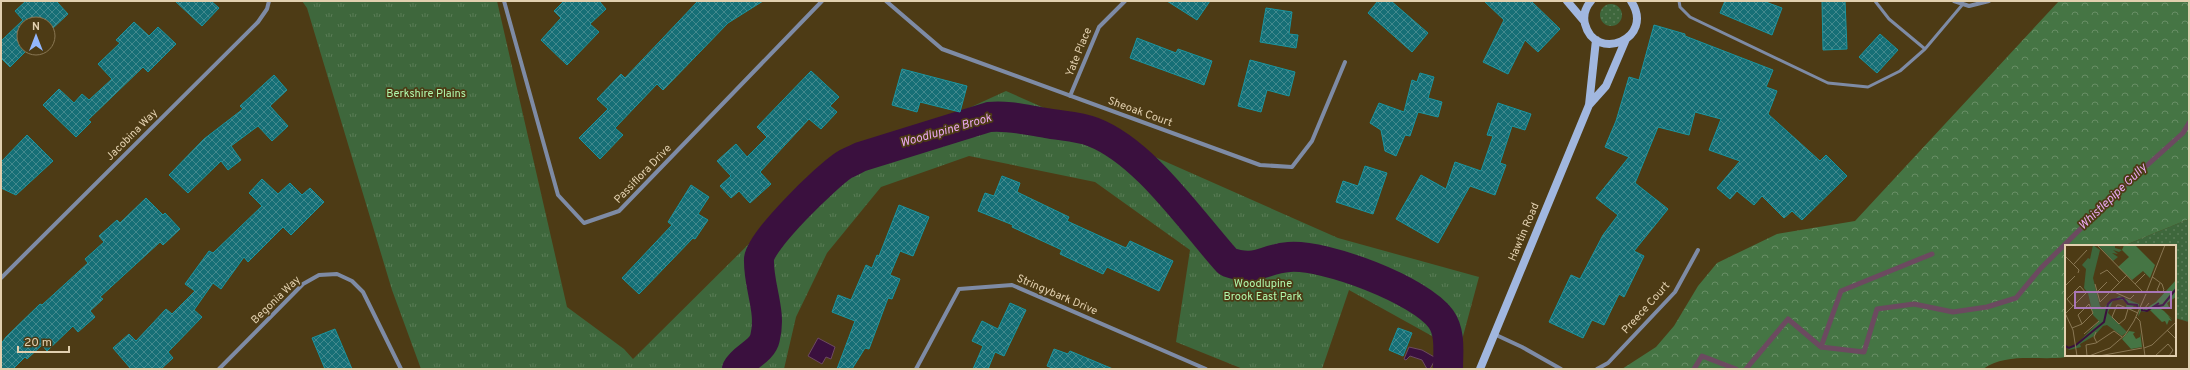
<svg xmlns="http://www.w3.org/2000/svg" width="2190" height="370" font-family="Overpass,sans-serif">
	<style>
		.grass { fill: url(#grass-dots) }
		.forest { fill: url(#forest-crowns) }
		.park { fill: url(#park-tufts) }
		.water { fill: #3a103e; stroke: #6c4a60 }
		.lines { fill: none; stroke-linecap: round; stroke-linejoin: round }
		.stream { stroke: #6c4a60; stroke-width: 5 }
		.river { stroke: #3a103e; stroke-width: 30 }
		.building { fill: url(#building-cross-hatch); stroke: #1c949e }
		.lane { stroke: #7e8ba5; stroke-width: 3 }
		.street { stroke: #7e8ba5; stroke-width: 4 }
		.secondary { stroke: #a1b7df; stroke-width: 8 }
		.labels { text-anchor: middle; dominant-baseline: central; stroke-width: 3.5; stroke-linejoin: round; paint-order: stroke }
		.street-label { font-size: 11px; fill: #e2d0af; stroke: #4d3b15 }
		.park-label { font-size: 11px; fill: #b0f7ac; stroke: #4d3b15 }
		.water-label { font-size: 12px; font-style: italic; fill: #eba8f2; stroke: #4d3b15 }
		.inset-river { fill: none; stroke: #3a103e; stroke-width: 2 }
		.inset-road { fill: none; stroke: #897753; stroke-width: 1 }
		.view { fill: #a976b8; fill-opacity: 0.15; stroke: #a976b8; stroke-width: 2 }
		.inset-edge { fill: none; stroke: #e2d0af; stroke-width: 2 }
	</style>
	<defs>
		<pattern id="grass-dots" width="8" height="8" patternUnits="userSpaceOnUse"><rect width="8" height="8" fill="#3e673c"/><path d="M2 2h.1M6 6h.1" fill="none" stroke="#5a7c56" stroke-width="1.8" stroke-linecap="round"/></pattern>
		<pattern id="forest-crowns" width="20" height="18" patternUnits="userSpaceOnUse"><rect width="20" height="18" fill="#457544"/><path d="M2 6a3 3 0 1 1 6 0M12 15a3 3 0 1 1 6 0" fill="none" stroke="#688e65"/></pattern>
		<pattern id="park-tufts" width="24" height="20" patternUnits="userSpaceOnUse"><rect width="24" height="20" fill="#3e673c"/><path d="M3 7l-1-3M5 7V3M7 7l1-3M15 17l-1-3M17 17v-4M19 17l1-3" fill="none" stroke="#5a7c56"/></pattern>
		<pattern id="building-cross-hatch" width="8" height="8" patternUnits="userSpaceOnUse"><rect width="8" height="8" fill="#166f76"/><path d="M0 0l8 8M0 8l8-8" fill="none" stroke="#43898d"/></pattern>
	</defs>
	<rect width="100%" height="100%" fill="#4d3b15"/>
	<!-- grass -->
	<path class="grass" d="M1600 15a11 11 0 1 1 22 0a11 11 0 1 1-22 0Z
		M2189 219V322L2175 318V246H2123Z"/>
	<!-- forest -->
	<path class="forest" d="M2059 1H2189V219L2123 246H2066V355H2077C2070 356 2062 358 2055 358 2031 359 2004 354 1983 369H1622L1656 347 1674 326 1698 286 1717 263 1777 234 1855 221Z"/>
	<!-- park -->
	<path class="park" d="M302 1H497L567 307 624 349 633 359 772 221 864 142 923 129 1006 91 1338 238 1479 277 1459 351 1349 290 1322 369H1243L1176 342 1190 250 1095 182 969 156 881 187 827 253 796 317 784 369H421L392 290 307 8Z"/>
	<!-- water -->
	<path class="water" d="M818 338 835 347 831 359 826 357 822 364 808 356Z
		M1409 347 1422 350 1436 358 1430 369H1427L1422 360 1410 356 1406 360 1404 359Z"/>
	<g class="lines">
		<!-- stream -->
		<path class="stream" d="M1821 347 1864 352 1877 309 1914 304 1953 312 1987 307 2016 298 2041 268 2124 186 2183 133 2189 123
			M1694 369 1702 356 1736 369
			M1746 369 1788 319 1821 347 1841 291 1932 254"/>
		<!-- river -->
		<path class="river" d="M737 369C743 357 762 352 765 338 772 311 758 286 759 259 759 242 827 176 844 165 849 162 855 160 860 157L989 117C1008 115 1026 120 1046 123 1061 126 1078 126 1093 132 1145 152 1191 221 1228 262 1257 272 1263 259 1289 257 1325 254 1420 290 1441 319 1451 333 1448 353 1448 369"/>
	</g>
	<!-- building -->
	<path class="building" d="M26 1H56L68 14 52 29 50 27 48 29V24H24V48H29L10 67 1 58V41L23 20 15 11Z
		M175 1H211L219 8 202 26Z
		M564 1H599L606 9 590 24 599 32 567 65 541 40 561 18 554 11Z
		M698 1H763L728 23 663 90 657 84 615 128 623 135 600 159 579 138 608 109 597 99 621 74 625 78Z
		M1167 1H1210L1197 20Z
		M1378 1H1391L1428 33 1412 52 1368 13Z
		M1484 1H1531L1560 29 1538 52 1525 40 1508 74 1483 62 1504 20Z
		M1725 1H1763L1782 8 1772 35 1720 13Z
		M1822 1H1845L1847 49 1823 50Z
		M1266 8 1292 12 1289 34 1298 35 1296 48 1260 42Z
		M134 22 149 36 158 27 176 44 148 72 143 67 88 120 91 122 76 137 43 105 59 89 74 103 82 94 89 100 112 79 98 64 120 43 116 40Z
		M1654 25 1685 34V36L1773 70 1766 87 1777 91 1768 114 1820 161 1826 155 1847 176 1802 220 1792 211 1784 218 1762 196 1754 205 1737 191 1730 199 1717 188 1740 161 1709 150 1721 119 1695 112 1689 135 1658 127 1635 183 1668 209 1634 251 1644 256 1624 297 1619 294 1604 325 1592 320 1583 338 1549 322 1571 275 1580 279 1603 235 1618 215 1596 198 1629 157 1605 147 1616 121 1629 77 1639 80Z
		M1880 34 1898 50 1877 73 1859 57Z
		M1137 38 1176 53 1178 49 1212 61 1204 85 1130 58Z
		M1250 60 1295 72 1289 96 1267 90 1261 112 1238 106Z
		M902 69 967 86 960 112 920 102 917 112 892 105Z
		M811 71 839 97 830 106 837 112 821 129 809 119 760 172 771 184 750 203 739 191 731 198 720 186 731 176 717 161 736 144 747 157 767 137 757 127Z
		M1420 73 1434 77 1428 98 1442 102 1438 117 1418 112 1410 136 1405 135 1396 156 1385 151 1381 130 1370 123 1379 103 1404 112 1412 80 1417 82Z
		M274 75 287 90 270 106 288 126 272 141 258 126 231 146 241 160 228 170 221 161 188 193 169 175 204 139 243 109 240 106Z
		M1498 103 1531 114 1525 130 1512 126 1500 163 1506 165 1495 195 1470 186 1438 243 1396 219 1421 175 1446 189 1455 162 1481 171 1493 136 1487 135Z
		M27 135 53 161 16 195 1 188V162Z
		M1365 166 1387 173 1373 214 1336 202 1343 181 1358 186Z
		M1002 176 1020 183 1017 192 1069 217 1067 221 1126 248 1130 241 1173 261 1159 291 1107 267 1103 274 1060 254 1062 250 1012 227 1013 225 978 211 985 193 994 196Z
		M262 179 278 194 290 183 302 195 310 188 324 202 291 235 283 227 248 262 244 257 221 289 213 283 194 310 202 317 168 352 173 358 161 369H131L113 348 129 334 136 341 166 309 172 314 195 291 185 284 209 251 213 253 262 206 249 193Z
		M691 185 709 197 698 214 708 220 695 239 693 238 639 294 622 278 672 225 668 222Z
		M146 198 163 215 165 213 180 229 163 245 160 242 100 297 103 299 90 311 95 317 78 332 73 326 47 351 42 345 27 359 25 357 13 369H1V344L6 337 40 304 42 305 88 263 85 259 104 242 99 236 117 220 120 223Z
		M899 205 929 217 913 256 900 251 890 275 900 279 892 299 888 298 869 349 865 348 852 369H837L855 321 832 312 838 295 851 300 866 265 872 268 877 255 879 256Z
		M1010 303 1026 310 1004 356 995 352 988 369H973L983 346 972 341 982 321 998 329Z
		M1398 328 1412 333 1403 356 1389 350Z
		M335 329 352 369H325L312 338Z
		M1054 349 1068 354 1070 351 1113 369H1055L1047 366Z"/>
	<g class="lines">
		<!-- lane -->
		<path class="lane" d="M1679 1 1680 7 1690 17 1828 83 1868 87 1900 71 1925 49 1963 4
			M1875 1 1889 19 1925 49"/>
		<!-- street -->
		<path class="street" d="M504 1 558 195 584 223 619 211 822 1
			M886 1 942 49 1260 165 1292 167 1312 141 1345 62
			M1954 1 1969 6 1989 1
			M1070 96 1099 27 1125 1
			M1 278 258 22 267 9 269 1
			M1494 334 1522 347 1561 369
			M219 369 303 284 319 275 337 274 352 281 363 292 401 369
			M916 369 959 289 1012 285 1206 369
			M1597 369 1608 363 1675 292 1698 250"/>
		<!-- secondary -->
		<path class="secondary" d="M1567 1 1584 21
			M1591 1C1585 8 1583 16 1585 24 1595 63 1656 39 1631 1
			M1589 105 1606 86 1626 39
			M1480 369 1589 105 1596 40"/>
	</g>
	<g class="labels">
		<!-- street labels -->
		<g class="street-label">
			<text transform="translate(1079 52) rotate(-68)">Yate Place</text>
			<text transform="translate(1140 112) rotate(20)">Sheoak Court</text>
			<text transform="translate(132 135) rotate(-45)">Jacobina Way</text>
			<text transform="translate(643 174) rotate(-46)">Passiflora Drive</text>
			<text transform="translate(1524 232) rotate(-67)">Hawtin Road</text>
			<text transform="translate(1057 295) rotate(23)">Stringybark Drive</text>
			<text transform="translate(276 300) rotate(-44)">Begonia Way</text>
			<text transform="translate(1646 308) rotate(-48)">Preece Court</text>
		</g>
		<!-- park labels -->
		<g class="park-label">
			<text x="426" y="94">Berkshire Plains</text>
			<text x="1263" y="284">Woodlupine<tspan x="1263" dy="13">Brook East Park</tspan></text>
		</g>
		<!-- water labels -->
		<g class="water-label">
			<text transform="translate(946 131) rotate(-16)">Woodlupine Brook</text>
			<text transform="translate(2113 197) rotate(-44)">Whistlepipe Gully</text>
		</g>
	</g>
	<!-- overview -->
	<g transform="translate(2065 245)">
		<rect width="111" height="111" fill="#4d3b15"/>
		<path d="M33 0H52L56 2 50 0V3L57 5 54 7 48 5 53 9 47 8 53 12 48 16Z" fill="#3e673c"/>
		<path d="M59 0H70L90 20 85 33 78 26 67 35 53 22 64 12 57 5ZM111 35V52L102 58 104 62 96 64 99 66 108 75 103 71 107 76 104 75 102 80 100 76 97 77 84 64 80 67 76 66 73 72 75 63 80 64 91 57ZM64 86 70 87 68 89 71 94 75 92V87L77 102 66 104 57 94Z" fill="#457544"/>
		<path d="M28 0 35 5 28 33 35 61 38 63 54 51 74 59V63L69 60 67 65 61 62 62 58 58 55H48L43 68 62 87 57 91 42 80 38 81 29 91 15 99 16 102 4 105 0 100 4 103 10 101 34 76 28 70 23 48 19 43 21 24 17 20 23 13 25 14Z" fill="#3e673c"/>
		<path class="inset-river" d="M89 62 98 60 111 44M76 65 82 66 94 58M0 101 4 103 11 100 39 77 43 59 47 55 58 53 63 59 72 60 73 64"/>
		<path class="inset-road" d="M32 0 79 48M0 11 14 25 13 28M9 19 22 5M35 29 42 25 54 37M87 32 89 33 97 39 99 45 96 48 92 45 95 38M30 39 35 57 62 30M70 39 80 29M0 41 10 31M47 46 65 54 69 50M32 47 42 37M81 48 100 0M75 62 79 64 84 58M63 64 60 74 54 79 47 72 52 60H54L64 64 73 68M0 68 8 85 12 111M0 69 21 48 15 41 2 54 8 61M71 72 75 76 80 111M7 83 17 79 28 68 24 59 13 70 17 79M102 85 111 94M31 87 29 92 32 98M19 89 34 76M79 103 87 100 111 77M22 111 21 100 31 98 49 86 57 92M24 111 45 103 60 90 69 76 81 49M34 111 77 103M90 111 103 99 108 105 104 111"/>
		<path class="view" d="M10 47H106V63H10Z"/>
		<rect width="111" height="111" class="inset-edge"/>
	</g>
	<!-- border -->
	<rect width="2190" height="370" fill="none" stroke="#e2d0af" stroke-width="4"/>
	<!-- north arrow -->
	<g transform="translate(36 36)"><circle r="19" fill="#4d3b15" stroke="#897753"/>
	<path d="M0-3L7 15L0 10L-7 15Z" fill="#93b7fd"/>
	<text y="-6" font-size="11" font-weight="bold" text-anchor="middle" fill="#e2d0af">N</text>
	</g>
	<!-- scale -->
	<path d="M18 346v6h51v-6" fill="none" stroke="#e2d0af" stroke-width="2"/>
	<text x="24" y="346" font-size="12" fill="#e2d0af" stroke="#4d3b15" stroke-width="3" paint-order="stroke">20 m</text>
</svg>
